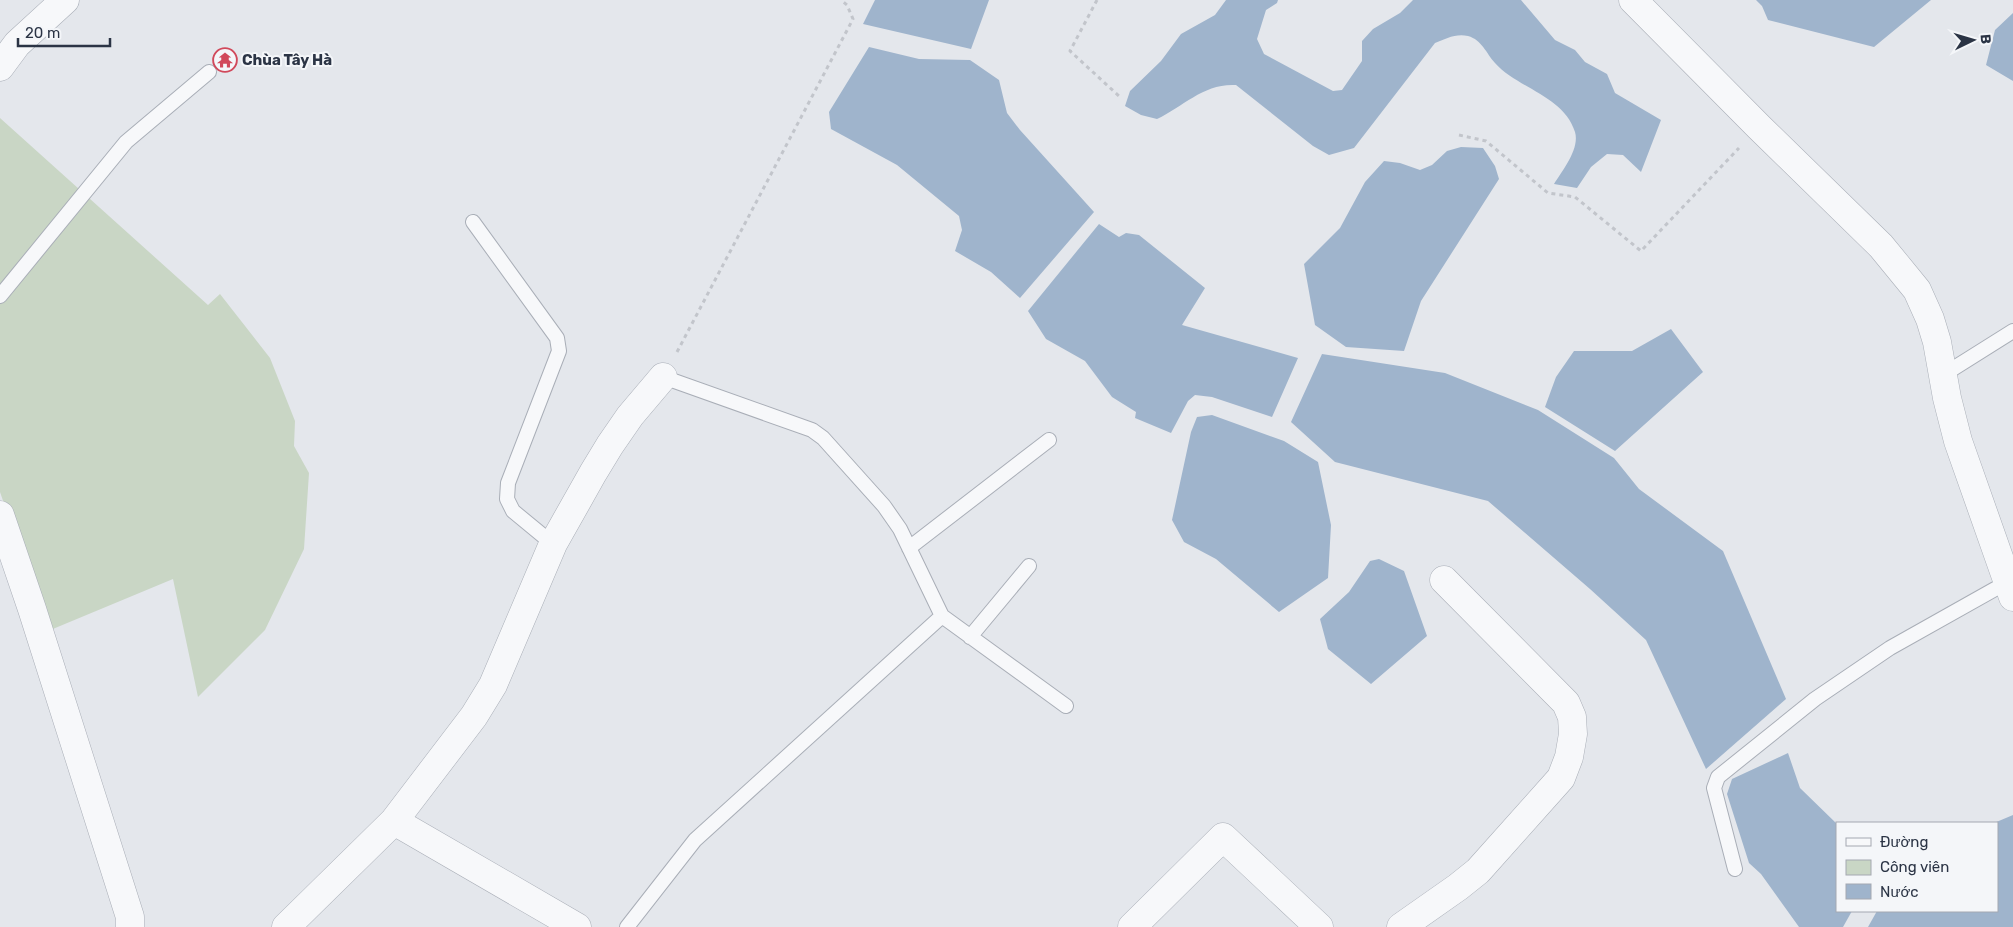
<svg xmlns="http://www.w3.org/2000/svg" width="2013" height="927" font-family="Rubik,sans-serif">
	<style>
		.green { fill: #c9d6c5 }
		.water { fill: #9fb4cc }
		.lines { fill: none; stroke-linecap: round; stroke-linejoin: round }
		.lane-casing { stroke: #a9aeb7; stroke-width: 16 }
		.street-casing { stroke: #a9aeb7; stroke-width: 29 }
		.path { stroke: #c2c5cb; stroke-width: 3; stroke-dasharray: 4 4; stroke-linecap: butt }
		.lane { stroke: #f7f8fa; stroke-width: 14 }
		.street { stroke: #f7f8fa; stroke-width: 28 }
		.labels { text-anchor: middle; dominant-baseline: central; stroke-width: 4; stroke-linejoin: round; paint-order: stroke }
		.poi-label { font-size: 15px; font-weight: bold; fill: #2b3445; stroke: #f4f6f9; text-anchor: start }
	</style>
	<rect width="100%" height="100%" fill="#e4e7ec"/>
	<!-- green -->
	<path class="green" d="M0 118 208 305 220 294 270 358 295 421 294 446 309 473 304 549 265 630 198 697 173 579 48 631 0 492Z"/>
	<!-- water -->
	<path class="water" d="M875 0H989L971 49 863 24Z
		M1226 0H1278L1277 3 1266 10 1257 39 1264 54 1333 91 1342 90 1362 61V41L1373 29 1400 13 1413 0H1521L1555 40 1575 50 1585 62 1607 74 1615 93 1661 120 1641 172 1623 155 1607 154 1591 167 1577 188 1554 184C1562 171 1580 149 1575 132 1564 96 1517 88 1495 63 1486 53 1482 40 1468 36 1456 33 1445 39 1435 43L1354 148 1329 155 1313 146 1236 85C1204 83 1184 106 1157 119L1141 115 1125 106 1130 91 1161 61 1181 34 1215 15Z
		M1756 0H1931L1874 47 1768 20 1762 6Z
		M2013 13V81L1986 65 1995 30Z
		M869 47 919 59 970 60 999 80 1007 113 1020 130 1094 212 1020 298 991 272 955 251 962 230 959 216 897 165 831 129 829 112Z
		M1461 147 1483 148 1495 166 1499 179 1421 301 1404 351 1346 347 1315 325 1304 264 1340 228 1365 182 1384 161 1400 163 1420 170 1432 165 1447 151Z
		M1099 224 1119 237 1126 233 1139 235 1205 288 1182 325 1298 358 1272 417 1212 397 1195 395 1188 401 1171 433 1135 418 1136 412 1112 397 1085 361 1046 339 1028 311Z
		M1671 329 1703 372 1615 451 1545 407 1556 377 1574 351H1632Z
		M1322 354 1445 373 1538 410 1614 458 1639 489 1723 551 1786 699 1706 769 1646 640 1590 589 1488 501 1335 462 1291 422Z
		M1212 415 1284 441 1318 462 1331 525 1328 578 1279 612 1216 559 1184 542 1172 520 1191 432 1197 417Z
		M1379 559 1404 571 1427 636 1371 684 1328 649 1320 619 1349 592 1370 561Z
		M1788 753 1800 788 1837 824V911H1852L1843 927H1799L1761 874 1749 863 1727 794 1732 779Z
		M2013 815V927H1868L1877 911H1997V823H1994Z"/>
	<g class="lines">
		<!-- lane casing -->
		<g class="lane-casing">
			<path id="lane" d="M473 222 557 338 559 351 508 483 507 499 513 511 553 544
				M0 296 126 142 209 72
				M1943 375 2013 331
				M909 548 1049 440
				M942 616 1066 706
				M970 637 1029 566
				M1735 869 1714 788 1718 777 1815 699 1890 648 2011 580
				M627 927 695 840 942 616 900 529 884 506 823 438 812 430 663 377"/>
		</g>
		<!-- street casing -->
		<g class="street-casing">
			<path id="street" d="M1633 0 1759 127 1881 246 1917 290 1930 319 1937 342 1947 398 1958 441 2013 597
				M0 67 17 44 65 0
				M0 515 32 609 130 917V927
				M394 821 577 927
				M286 927 394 821 474 716 493 685 553 544 593 473 610 445 630 416 663 377
				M1132 927 1223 837 1319 927
				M1401 927 1458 887 1478 871 1561 778 1569 757 1573 734 1572 717 1566 703 1444 580"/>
		</g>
		<!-- path -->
		<path class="path" d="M1097 0 1070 51 1120 97
			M1459 135 1486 141 1548 193 1575 197 1641 251 1739 148
			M677 352 853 19 847 5 841 0"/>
		<!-- lane -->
		<use href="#lane" class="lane"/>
		<!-- street -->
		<use href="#street" class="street"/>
	</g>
	<!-- icons -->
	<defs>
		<g id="temple-ring" transform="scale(1.25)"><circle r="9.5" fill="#f4f6f9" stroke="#d1495b" stroke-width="1.5"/><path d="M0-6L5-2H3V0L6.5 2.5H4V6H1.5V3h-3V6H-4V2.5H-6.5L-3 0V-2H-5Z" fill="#d1495b"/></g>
	</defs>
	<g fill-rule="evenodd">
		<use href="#temple-ring" x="225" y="60"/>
	</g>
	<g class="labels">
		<!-- poi labels -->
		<g class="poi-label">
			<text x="242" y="60">Chùa Tây Hà</text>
		</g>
	</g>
	<!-- legend -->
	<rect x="1836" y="822" width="162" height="90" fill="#f4f6f9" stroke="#a4a8b1"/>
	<rect x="1846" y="838" width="25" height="8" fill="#f7f8fa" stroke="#a4a8b1"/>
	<text x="1880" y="847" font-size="15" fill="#2b3445">Đường</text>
	<rect x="1846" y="860" width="25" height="15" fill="#c9d6c5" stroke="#a4a8b1"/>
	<text x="1880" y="872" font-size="15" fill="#2b3445">Công viên</text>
	<rect x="1846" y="884" width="25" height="15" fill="#9fb4cc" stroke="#a4a8b1"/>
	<text x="1880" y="897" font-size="15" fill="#2b3445">Nước</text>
	<!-- north arrow -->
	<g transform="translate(1973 40) rotate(85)" stroke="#f4f6f9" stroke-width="4" paint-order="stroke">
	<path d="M0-4L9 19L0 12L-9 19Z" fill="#2b3445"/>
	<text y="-8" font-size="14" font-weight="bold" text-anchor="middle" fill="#2b3445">B</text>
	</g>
	<!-- scale -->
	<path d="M18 38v8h92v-8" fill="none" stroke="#2b3445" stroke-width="2.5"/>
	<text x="25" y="38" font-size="15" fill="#2b3445" stroke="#f4f6f9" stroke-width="4" paint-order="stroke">20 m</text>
</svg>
